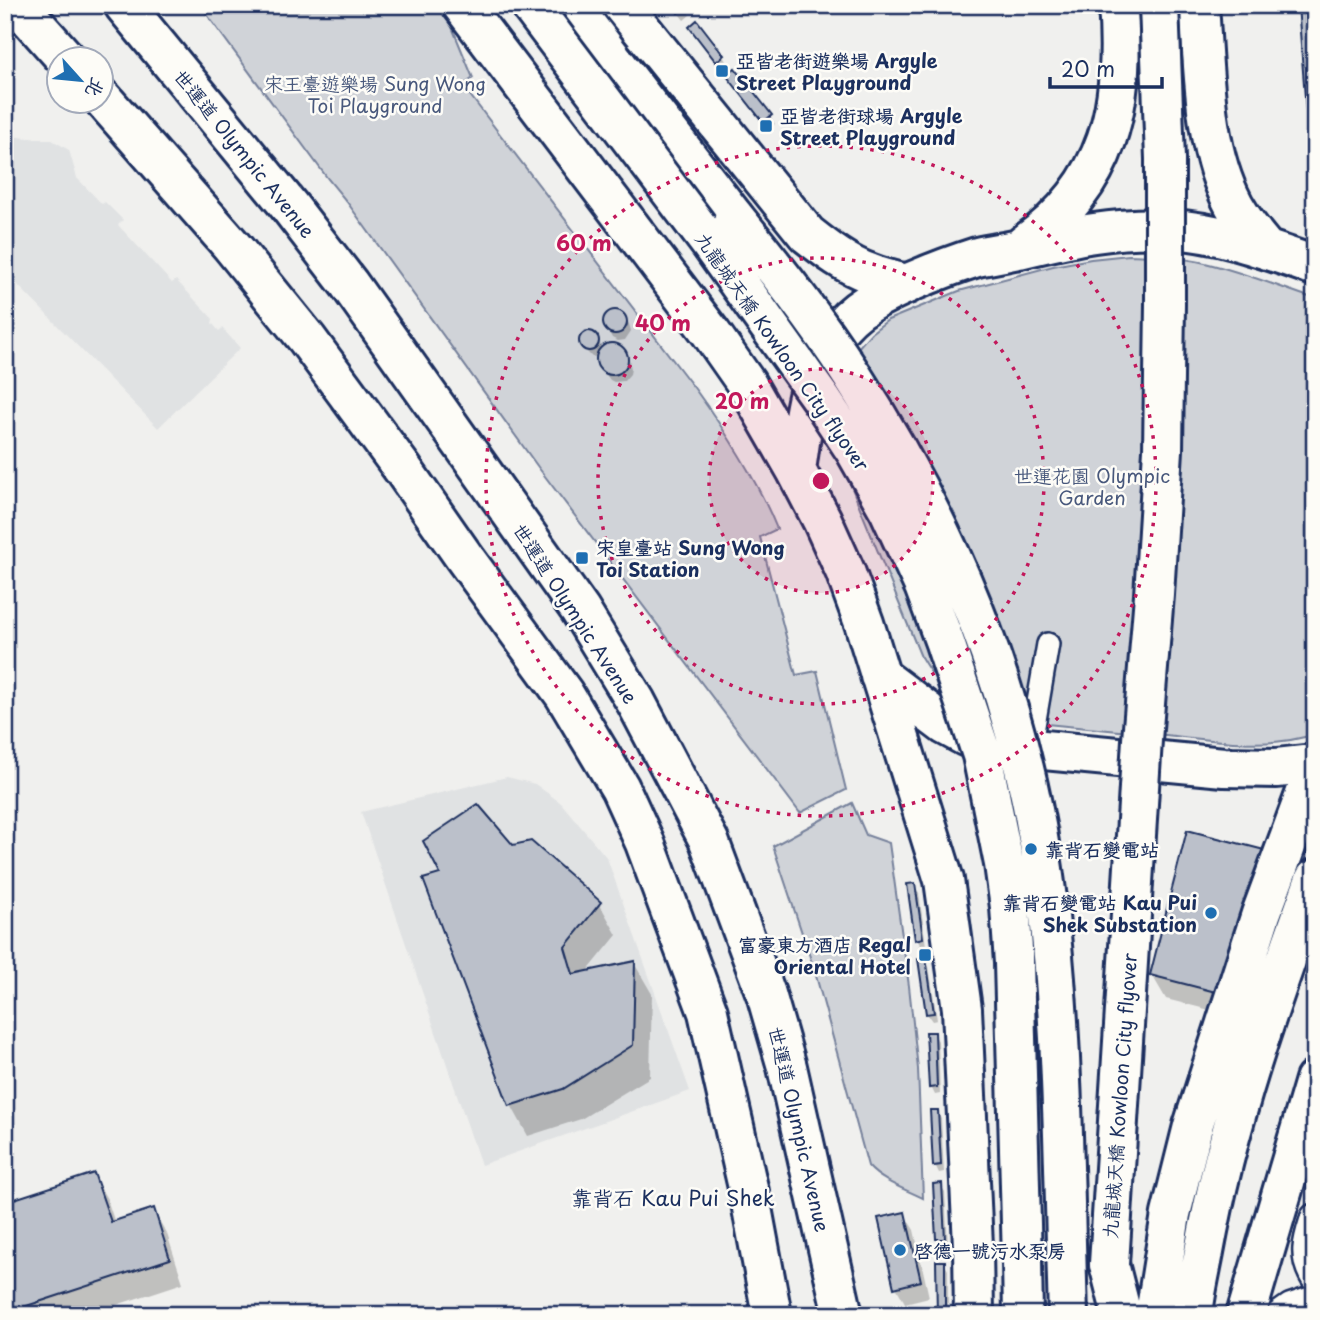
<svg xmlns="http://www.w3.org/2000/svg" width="1320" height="1320" font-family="'Playpen Sans','LXGW WenKai TC',sans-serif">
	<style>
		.built { fill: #e0e2e3 }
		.green { fill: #d0d3d8; stroke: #76819b; stroke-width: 2 }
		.shadow { fill: #0003 }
		.building { fill: #bbc0ca; stroke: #1b2f5e; stroke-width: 2 }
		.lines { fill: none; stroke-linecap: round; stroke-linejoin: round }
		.pedestrian-casing { stroke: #1b2f5e; stroke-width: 26 }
		.minor-casing { stroke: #1b2f5e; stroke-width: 33 }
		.secondary-casing { stroke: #1b2f5e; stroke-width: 44 }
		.primary-casing { stroke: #1b2f5e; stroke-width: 44 }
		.pedestrian { stroke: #fdfcf7; stroke-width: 21 }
		.minor { stroke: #fdfcf7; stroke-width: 28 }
		.secondary { stroke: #fdfcf7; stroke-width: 38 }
		.primary { stroke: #fdfcf7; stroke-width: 38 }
		.primary-bridge-casing { stroke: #1b2f5e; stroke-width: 44; stroke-linecap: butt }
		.primary-bridge { stroke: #fdfcf7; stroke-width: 38 }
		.ring { fill: none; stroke: #c2185b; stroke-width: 3.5; stroke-dasharray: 3.5 7 }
		.poi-dot { fill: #1f6fb2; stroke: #fdfcf7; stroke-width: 2.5 }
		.labels { text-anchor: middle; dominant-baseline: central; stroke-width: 5; stroke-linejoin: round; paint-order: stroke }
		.poi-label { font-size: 19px; font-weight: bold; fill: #1b2f5e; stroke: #fdfcf7; text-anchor: start }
		.park-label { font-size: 19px; fill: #48587c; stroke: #fdfcf7 }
		.street-label { font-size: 19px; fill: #1b2f5e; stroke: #fdfcf7 }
		.neighbourhood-label { font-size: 21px; fill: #1b2f5e; stroke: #fdfcf7 }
		.centre { fill: #c2185b; stroke: #fdfcf7; stroke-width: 3.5 }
		.ring-label { font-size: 21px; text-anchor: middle; font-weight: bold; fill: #c2185b; stroke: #fdfcf7; stroke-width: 5; stroke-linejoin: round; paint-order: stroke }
	</style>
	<rect width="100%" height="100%" fill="#f0f0ee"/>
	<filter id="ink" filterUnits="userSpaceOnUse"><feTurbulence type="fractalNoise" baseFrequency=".0143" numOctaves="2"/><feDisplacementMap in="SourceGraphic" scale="14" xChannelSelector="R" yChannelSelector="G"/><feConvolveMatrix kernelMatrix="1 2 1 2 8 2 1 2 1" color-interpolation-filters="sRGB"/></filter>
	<g filter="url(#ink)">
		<!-- built -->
		<path class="built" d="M7 136 52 140 69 150 77 178 102 204 105 202 123 220 118 225 172 283 176 280 213 319 212 323 219 331 222 328 240 348 158 428 5 272V156Z
			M507 777 535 784 561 803 607 858 690 1091 481 1165 361 812Z"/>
		<!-- green -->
		<path class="green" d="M200 5H436L452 27 473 78 463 86 695 389C727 433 757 479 777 529L760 537 796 675 817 671 846 790 800 813 538 467 347 202 328 179Z
			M1129 255C1155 256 1180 257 1205 263 1243 272 1279 287 1315 299V734C1268 750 1214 740 1166 735 1116 731 1066 726 1016 721 970 716 944 697 921 657L838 454 833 409 837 386 857 349 871 333 888 320 959 291 1053 266 1091 259Z
			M852 803 866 835 889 843 909 986 918 1069 923 1198C905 1189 882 1182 868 1166L815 972 773 846Z"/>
		<!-- shadow -->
		<path class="shadow" d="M672 5H684L690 15 684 20Z
			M695 35 723 56 727 63 721 68Z
			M732 83 770 116 775 124 768 129Z
			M614 311 624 316 629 324 631 331 625 340 618 341 612 338 604 323 608 313Z
			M587 333 592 334 597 338 602 349 607 346H616L624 351 629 359 631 369 630 374 624 381 614 382 610 380 599 365 598 356 592 357 587 352 582 344 583 337Z
			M1012 811 1051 812 1060 828V904H1021Z
			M1189 832 1249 1020 1166 999 1152 975Z
			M513 847 599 903 617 935 586 973 634 963 652 994 650 1077 581 1119 528 1136 511 1105Z
			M914 885 919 893 926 946 921 947 917 939Z
			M925 960 929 967 937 1020 932 1021 927 1014Z
			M934 1034 938 1041 940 1094 935 1095 931 1087Z
			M937 1111 941 1119 944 1172 939 1173 935 1165Z
			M93 1175 107 1199 115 1223 153 1210 167 1234 183 1283 86 1315H5V1204Z
			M941 1185 945 1192 948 1246H942L938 1239Z
			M904 1214 914 1230 929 1297 905 1303 896 1287Z
			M944 1263 948 1270V1315H939Z"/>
		<!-- building -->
		<path class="building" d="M672 5H686L687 7 678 13Z
			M1298 5H1315V146L1308 137Z
			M697 20 724 55 716 62 689 27Z
			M735 68 772 115 763 122 726 75Z
			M603 322a12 12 0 1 1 24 0a12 12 0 1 1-24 0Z
			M579 341a10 10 0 1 1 20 0a10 10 0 1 1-20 0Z
			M596 359a16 16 0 1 1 32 0a16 16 0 1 1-32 0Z
			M478 804 513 845 531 841 601 902 565 947 573 974 635 961 633 1045 563 1089 509 1106 423 879 440 874 423 841Z
			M1187 830 1272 852 1235 997 1150 975Z
			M915 883 923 938 915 940 907 884Z
			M926 958 934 1013 926 1014 918 959Z
			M926 1032H935L937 1087 929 1088Z
			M930 1110H938L941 1165 933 1166Z
			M94 1173 111 1222 154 1208 170 1259 5 1313V1202Z
			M942 1183 945 1239H936L933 1184Z
			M905 1212 921 1281 894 1288 878 1218Z
			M936 1261H945V1315H937Z"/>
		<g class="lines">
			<!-- pedestrian casing -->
			<g class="pedestrian-casing">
				<path id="pedestrian" d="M1030 749 1048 644"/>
			</g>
			<!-- minor casing -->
			<g class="minor-casing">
				<path id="minor" d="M1315 1218C1308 1240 1302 1255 1315 1277
					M1281 1315 1291 1308 1315 1300"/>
			</g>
			<!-- secondary casing -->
			<g class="secondary-casing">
				<path id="secondary" d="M18 5 67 60
					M124 5 289 206 349 284 580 610 636 702 709 841 766 994 787 1067 843 1315
					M462 5 711 333 746 383 796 470 822 520 845 571 864 623 944 880 962 1009 973 1246 974 1315
					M622 5 807 234C826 249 846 265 869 273 881 278 894 281 907 284
					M1199 5C1204 70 1203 147 1234 205 1243 221 1254 235 1266 249
					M102 98 231 245 307 339 402 468 464 557 564 694 620 788 645 843 708 1012 749 1192 772 1315
					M1025 244C1110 184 1126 105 1118 5
					M796 470C803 424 806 374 835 334 855 306 882 295 913 281 934 272 955 264 977 257 991 254 1005 252 1019 249 1073 236 1115 226 1171 229 1221 232 1268 250 1315 266
					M880 676 945 725 967 737 991 745 1224 767 1277 768 1304 765
					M1246 1315 1315 1080"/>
			</g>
			<!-- primary casing -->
			<g class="primary-casing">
				<path id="primary" d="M571 5 734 217
					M1022 1261 1023 1315
					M1109 1264 1122 1315
					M1155 1315 1171 1214 1193 1126 1261 914 1315 768
					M1193 1315C1195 1294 1200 1273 1204 1252 1227 1123 1271 1001 1315 879"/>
			</g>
			<!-- pedestrian -->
			<use href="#pedestrian" class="pedestrian"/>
			<!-- minor -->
			<use href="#minor" class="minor"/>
			<!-- secondary -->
			<use href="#secondary" class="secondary"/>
			<!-- primary -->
			<use href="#primary" class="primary"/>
			<!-- primary-bridge casing -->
			<g class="primary-bridge-casing">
				<path id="primary-bridge" d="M530 5 709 242 821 399 856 452 889 510 924 586 945 643 982 755 1004 864 1010 907 1014 963 1022 1261
					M734 217C775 268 816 319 851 374 944 518 1013 679 1040 849 1064 1002 1063 1160 1068 1315
					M1109 1264 1142 740 1154 595 1163 450 1165 304V159L1159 5"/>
			</g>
			<!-- primary-bridge -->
			<use href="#primary-bridge" class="primary-bridge"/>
		</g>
	</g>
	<!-- distance rings -->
	<circle cx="821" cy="481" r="112" fill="#c2185b" fill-opacity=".12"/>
	<g class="ring">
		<circle cx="821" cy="481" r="112"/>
		<circle cx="821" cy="481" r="223"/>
		<circle cx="821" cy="481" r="335"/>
	</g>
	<!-- markers -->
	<g class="poi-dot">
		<rect x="715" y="64" width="14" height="14" rx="3.5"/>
		<rect x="759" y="119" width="14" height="14" rx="3.5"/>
		<rect x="575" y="551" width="14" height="14" rx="3.5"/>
		<circle cx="1031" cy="849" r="7"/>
		<circle cx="1211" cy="913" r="7"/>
		<rect x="918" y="948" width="14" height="14" rx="3.5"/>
		<circle cx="900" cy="1250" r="7"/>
	</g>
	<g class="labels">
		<!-- poi labels -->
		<g class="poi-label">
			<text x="736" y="60">亞皆老街遊樂場 Argyle<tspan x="736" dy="22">Street Playground</tspan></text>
			<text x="780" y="115">亞皆老街球場 Argyle<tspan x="780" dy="22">Street Playground</tspan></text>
			<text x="596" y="547">宋皇臺站 Sung Wong<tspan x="596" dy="22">Toi Station</tspan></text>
			<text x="1045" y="849">靠背石變電站</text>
			<text x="1197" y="902" text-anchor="end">靠背石變電站 Kau Pui<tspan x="1197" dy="22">Shek Substation</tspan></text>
			<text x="911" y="944" text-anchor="end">富豪東方酒店 Regal<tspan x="911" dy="22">Oriental Hotel</tspan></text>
			<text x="914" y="1250">啓德一號污水泵房</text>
		</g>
		<!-- park labels -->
		<g class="park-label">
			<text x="375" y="83">宋王臺遊樂場 Sung Wong<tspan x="375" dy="22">Toi Playground</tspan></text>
			<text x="1092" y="475">世運花園 Olympic<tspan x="1092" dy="22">Garden</tspan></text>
		</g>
		<!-- street labels -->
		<g class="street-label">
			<text transform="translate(245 153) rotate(51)">世運道 Olympic Avenue</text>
			<text transform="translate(783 351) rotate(55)">九龍城天橋 Kowloon City flyover</text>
			<text transform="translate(576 613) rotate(57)">世運道 Olympic Avenue</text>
			<text transform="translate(1119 1096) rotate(-86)">九龍城天橋 Kowloon City flyover</text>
			<text transform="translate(800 1129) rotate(77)">世運道 Olympic Avenue</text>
		</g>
		<!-- neighbourhood labels -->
		<g class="neighbourhood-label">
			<text x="673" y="1197">靠背石 Kau Pui Shek</text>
		</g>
	</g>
	<circle cx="821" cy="481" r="10" class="centre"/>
	<g class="ring-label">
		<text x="584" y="251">60 m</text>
		<text x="663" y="331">40 m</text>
		<text x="742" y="409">20 m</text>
	</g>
	<!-- margin -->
	<rect width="1320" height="1320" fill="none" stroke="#fdfcf7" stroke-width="28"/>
	<rect x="14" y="14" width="1292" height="1292" fill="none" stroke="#1b2f5e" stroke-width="2.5" filter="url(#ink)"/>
	<!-- north arrow -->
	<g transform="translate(80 80) rotate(117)"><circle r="33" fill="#fdfcf7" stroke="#a3aaba" stroke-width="2"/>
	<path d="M0-5L12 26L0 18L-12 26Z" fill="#1f6fb2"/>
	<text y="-10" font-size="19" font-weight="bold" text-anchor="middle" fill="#1b2f5e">北</text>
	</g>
	<!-- scale -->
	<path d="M1050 77v10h112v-10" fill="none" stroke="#1b2f5e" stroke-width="3.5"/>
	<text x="1061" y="77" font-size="21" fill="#1b2f5e" stroke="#fdfcf7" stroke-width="5" paint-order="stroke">20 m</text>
</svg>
